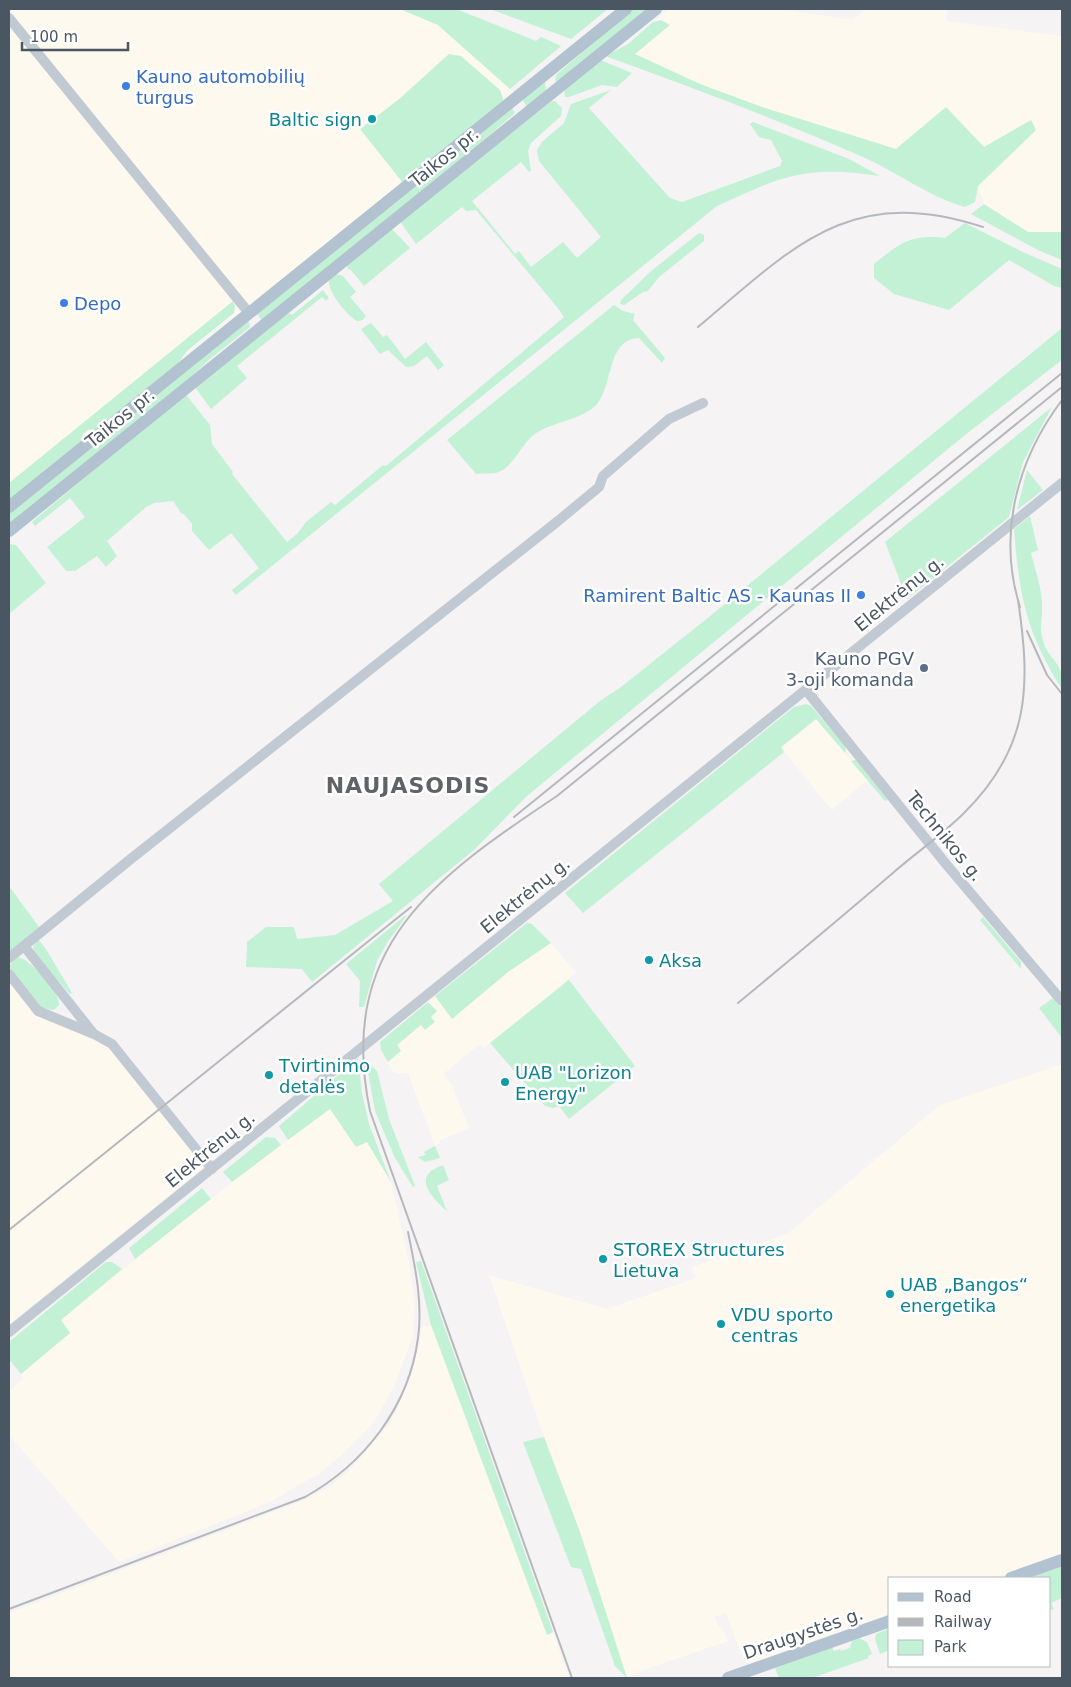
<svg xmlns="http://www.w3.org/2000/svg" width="1071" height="1687" font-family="'DejaVu Sans',sans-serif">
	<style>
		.commercial { fill: #fdf9ef }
		.green { fill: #c3f1d5 }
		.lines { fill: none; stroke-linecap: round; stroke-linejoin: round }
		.minor { stroke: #c1cad2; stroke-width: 10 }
		.major { stroke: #b3c2d1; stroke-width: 12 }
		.rail { stroke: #b5b8bd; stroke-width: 2 }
		.shop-dot { fill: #3f7fe0; stroke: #fff; stroke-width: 2 }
		.culture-dot { fill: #0f9aa8; stroke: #fff; stroke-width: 2 }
		.service-dot { fill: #5c6f8a; stroke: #fff; stroke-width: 2 }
		.labels { text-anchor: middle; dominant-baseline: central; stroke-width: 5; stroke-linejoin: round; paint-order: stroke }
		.shop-label { font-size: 18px; fill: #366cbe; stroke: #fff; text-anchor: start }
		.culture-label { font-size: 18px; fill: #0d838f; stroke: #fff; text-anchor: start }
		.street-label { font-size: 18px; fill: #4a5661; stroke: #fff }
		.service-label { font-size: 18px; fill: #4e5e75; stroke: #fff; text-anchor: end }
		.district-label { font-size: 22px; font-weight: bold; letter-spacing: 1px; fill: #5f6368; stroke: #fff }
	</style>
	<rect width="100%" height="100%" fill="#f5f3f3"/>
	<!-- commercial -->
	<path class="commercial" d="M9 9H400L438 25 514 92 236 316 224 322 187 353 177 365 92 432 89 429 82 435 85 439 9 501Z
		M669 9H781L852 20 866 9H947L946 21 1062 36V232H1028L984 204 977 186 1036 131 984 147 946 107 896 149 765 108 700 84 646 59 605 56 628 44Z
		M817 719 867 780 832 810 781 748Z
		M527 923 532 924 551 943 576 973 484 1048 480 1044 443 1074 452 1085 469 1128 440 1140V1143L435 1146 408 1073 398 1074 393 1072 381 1050 380 1042Z
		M9 979 36 1012 111 1046 204 1164 202 1169 9 1324Z
		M1062 1064V1554L993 1578H890V1614L751 1663H746L743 1659 726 1613 715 1617 718 1627H722L728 1641 644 1670 627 1678 580 1532 544 1437 489 1275 607 1309 696 1278 692 1267 787 1234 940 1105Z
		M330 1108 356 1147 367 1142 391 1182 409 1262 415 1304 413 1336 395 1384 375 1421 342 1455 320 1473 268 1503 119 1562 9 1435V1391L24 1379 21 1374 70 1333 60 1320 232 1182Z
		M431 1325 547 1634 553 1632 569 1678H9V1613L307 1499 330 1486 350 1470 390 1423 403 1395 415 1362 422 1327Z"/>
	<!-- green -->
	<path class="green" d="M400 9H456L536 41 541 37 561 46 510 89 438 25Z
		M490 9H608L571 39Z
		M633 9H649L557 82 555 81 556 75Z
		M661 20 670 25 635 54 700 84 765 108 896 149 946 107 984 147 1031 120 1036 130 978 186 975 202 965 207C929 197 897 172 863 157 778 120 692 87 605 56L628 44 653 22Z
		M449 54 461 56 500 90 504 101 403 183 360 129 398 100Z
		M600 60 632 73 617 87 602 85 569 97H565L564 89Z
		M544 81 547 91 527 107 522 99Z
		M611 90 589 108 670 198 682 202 780 166 782 161 771 140 759 137 750 124 753 122 849 159 880 176C857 173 834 170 811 173 778 176 747 193 717 206L236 595 232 590 259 568 231 533 209 550 192 531V524L184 514 181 513 173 501 154 503 146 507 107 541 117 556 106 567 97 556 75 571H66L47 547 85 517 70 498 35 526 32 522 183 395 187 396 210 425 212 444 233 472 232 474 287 542 298 533 306 522 331 502 335 505 383 465 386 466 564 317 557 307 476 210 466 211 462 207 416 244 401 223 403 219 552 101H555L562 108 561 116 531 143 528 151 531 171 529 172 521 162 472 201 515 254 519 251 531 267 563 242 577 258 601 237 539 161 537 150 542 142 564 123 571 104Z
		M512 108 515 113 452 168 262 321 256 312Z
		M984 204 1028 232H1062V260L1040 251 971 214Z
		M965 223 1025 253 1062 269V288L1054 286 1009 260 949 310 894 294 874 278V264C900 243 911 234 945 238Z
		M392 229 410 248 364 286 350 269 348 270 347 264Z
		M699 233 704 235V241L659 277 648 291 643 292 624 305 620 304 621 300 650 272Z
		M336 274 343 276 356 292 350 297 366 316 363 320 357 321C347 316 326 290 329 279Z
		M323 290 329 298 326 301 322 297 237 366 247 378 211 409 195 387 273 323 290 313 292 315Z
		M233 301 235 306 234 313 187 351 177 365 92 432 89 429 82 435 85 439 9 501V483Z
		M614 305 623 311 635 314 633 320 665 358 662 363 639 338C606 340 614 384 597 404 581 421 553 421 535 434 521 443 513 470 495 473 489 474 482 473 476 474L447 440Z
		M247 321 249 322 250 327 210 359 180 387 9 526V513Z
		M371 323 383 337 387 335 405 359 426 342 444 365 438 370 427 356 414 366 406 367 388 350 380 354 361 329Z
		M1062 328V360L965 435 527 796 474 850 312 982 302 969 246 967 247 942 266 927H294L297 939 335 935 393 901 379 884 600 701 621 687 709 617Z
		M1052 407 1023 462 1009 517 907 599 885 542Z
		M1027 470 1043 490 1017 510Z
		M1030 516 1038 550 1031 553C1035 569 1041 586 1042 602 1043 615 1039 628 1043 641 1049 661 1065 662 1062 689 1026 633 1019 594 1014 529Z
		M9 544 16 545 46 583 9 614Z
		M806 704 811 706 846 747 845 753 816 719 781 747 784 752 583 913 565 893 794 707Z
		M856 760 888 800 885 801 851 761Z
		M9 886 39 927 9 952Z
		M406 915H407L387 943 377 961 364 1007H359L360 981 346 964Z
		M983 917 1021 962V969L980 920Z
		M527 923 532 924 551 943 508 972 452 1019 435 996Z
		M38 939 46 949 72 993 70 994 35 955 33 947Z
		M17 957C29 957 61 994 59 1005L54 1010 44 1009 40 1006 11 970 10 965Z
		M569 980 635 1066 569 1119 559 1106 553 1108 545 1106 490 1043Z
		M1053 998 1062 1009V1038L1039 1008Z
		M428 1002 437 1011 431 1017 435 1022 425 1030 421 1025 397 1045 401 1051 388 1062 381 1050 380 1042Z
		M358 1058 362 1093 369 1124 391 1182 367 1142 356 1147 330 1109 288 1140 279 1126Z
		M366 1060 377 1071 389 1119 415 1186 413 1187 395 1158 375 1111Z
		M266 1137 275 1138 281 1145 232 1182 223 1172Z
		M435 1146 440 1158 425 1162 418 1157 426 1155 424 1152Z
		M443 1165 449 1180 437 1186 447 1211C439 1204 418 1185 429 1173 432 1169 439 1167 443 1165Z
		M202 1188 211 1199 135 1259 129 1248Z
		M421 1261 553 1632 547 1635 431 1325 416 1262Z
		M106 1262H112L122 1269 61 1320 70 1333 21 1374 9 1359V1342Z
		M544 1437 580 1532 627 1678 615 1666 581 1569 571 1567 523 1442Z
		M1062 1566V1598L1051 1603 1054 1609 1050 1610V1578H1028Z
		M890 1628V1650L880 1654 875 1639 876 1634Z
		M859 1638 867 1642 872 1654 868 1656 869 1658 812 1678H779L775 1668 832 1647 834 1651 840 1649 841 1651 850 1648 852 1641Z"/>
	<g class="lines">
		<!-- minor -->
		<path class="minor" d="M9 18 249 313
			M806 690 946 864 1062 1001
			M24 946 93 1033
			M9 958 132 858 558 521 599 487 603 476 669 419 703 403
			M9 974 38 1011 94 1034 112 1044 212 1169
			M9 1332 1062 483"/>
		<!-- major -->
		<path class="major" d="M9 507 626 9
			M9 531 656 9
			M1011 1578 1062 1560
			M728 1678 890 1621"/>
		<!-- rail -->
		<path class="rail" d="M698 327C793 247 850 183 983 227
			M1020 607C997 534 1017 460 1062 400
			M1027 631 1047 675 1062 694
			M514 817 1062 373
			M738 1003C790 960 843 916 894 872 917 852 942 835 964 813 1030 748 1031 686 1018 600
			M9 1230 411 907
			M9 1609 305 1497C364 1464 409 1407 418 1338 423 1303 415 1266 408 1232
			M572 1678 370 1111C336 947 434 878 557 796L1062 387"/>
	</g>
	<!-- markers -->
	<g class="shop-dot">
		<circle cx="126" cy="86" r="5"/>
		<circle cx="64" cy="303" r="5"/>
		<circle cx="861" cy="595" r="5"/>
	</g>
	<g class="culture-dot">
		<circle cx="372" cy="119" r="5"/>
		<circle cx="649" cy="960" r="5"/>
		<circle cx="269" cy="1075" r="5"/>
		<circle cx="505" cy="1082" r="5"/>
		<circle cx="603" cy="1259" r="5"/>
		<circle cx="890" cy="1294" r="5"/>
		<circle cx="721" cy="1324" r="5"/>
	</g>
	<circle class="service-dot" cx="924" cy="668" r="5"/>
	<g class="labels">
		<!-- shop labels -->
		<g class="shop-label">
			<text x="136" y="76">Kauno automobilių<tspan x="136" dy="21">turgus</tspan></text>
			<text x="74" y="303">Depo</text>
			<text x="851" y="595" text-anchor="end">Ramirent Baltic AS - Kaunas II</text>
		</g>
		<!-- culture labels -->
		<g class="culture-label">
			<text x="362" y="119" text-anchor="end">Baltic sign</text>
			<text x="659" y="960">Aksa</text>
			<text x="279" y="1065">Tvirtinimo<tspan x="279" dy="21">detalės</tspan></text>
			<text x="515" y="1072">UAB "Lorizon<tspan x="515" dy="21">Energy"</tspan></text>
			<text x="613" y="1249">STOREX Structures<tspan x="613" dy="21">Lietuva</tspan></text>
			<text x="900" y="1284">UAB „Bangos“<tspan x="900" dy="21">energetika</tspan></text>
			<text x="731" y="1314">VDU sporto<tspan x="731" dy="21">centras</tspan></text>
		</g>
		<!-- street labels -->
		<g class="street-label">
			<text transform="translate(444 157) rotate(-39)">Taikos pr.</text>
			<text transform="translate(120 418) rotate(-39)">Taikos pr.</text>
			<text transform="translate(899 593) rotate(-39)">Elektrėnų g.</text>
			<text transform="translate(945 836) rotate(51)">Technikos g.</text>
			<text transform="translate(525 895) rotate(-39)">Elektrėnų g.</text>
			<text transform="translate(210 1149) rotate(-39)">Elektrėnų g.</text>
			<text transform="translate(803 1633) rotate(-19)">Draugystės g.</text>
		</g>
		<!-- service labels -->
		<g class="service-label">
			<text x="914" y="658">Kauno PGV<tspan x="914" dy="21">3-oji komanda</tspan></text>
		</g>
		<!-- district labels -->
		<g class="district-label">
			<text x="408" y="785">NAUJASODIS</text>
		</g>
	</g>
	<!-- border -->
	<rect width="1071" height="1687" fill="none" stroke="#4a5661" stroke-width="20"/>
	<!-- legend -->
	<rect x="888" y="1577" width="162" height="90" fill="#ffffff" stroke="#b7bbc0"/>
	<rect x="898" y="1593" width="25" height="8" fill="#b3c2d1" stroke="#b7bbc0"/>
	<text x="934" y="1602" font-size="15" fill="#4a5661">Road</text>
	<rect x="898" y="1618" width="25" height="8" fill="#b5b8bd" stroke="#b7bbc0"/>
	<text x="934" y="1627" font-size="15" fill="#4a5661">Railway</text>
	<rect x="898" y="1640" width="25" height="15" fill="#c3f1d5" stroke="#b7bbc0"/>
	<text x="934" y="1652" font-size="15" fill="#4a5661">Park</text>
	<!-- scale -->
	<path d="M22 42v8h106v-8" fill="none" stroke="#4a5661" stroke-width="2.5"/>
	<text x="30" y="42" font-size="15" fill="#4a5661" stroke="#ffffff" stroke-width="4" paint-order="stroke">100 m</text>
</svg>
